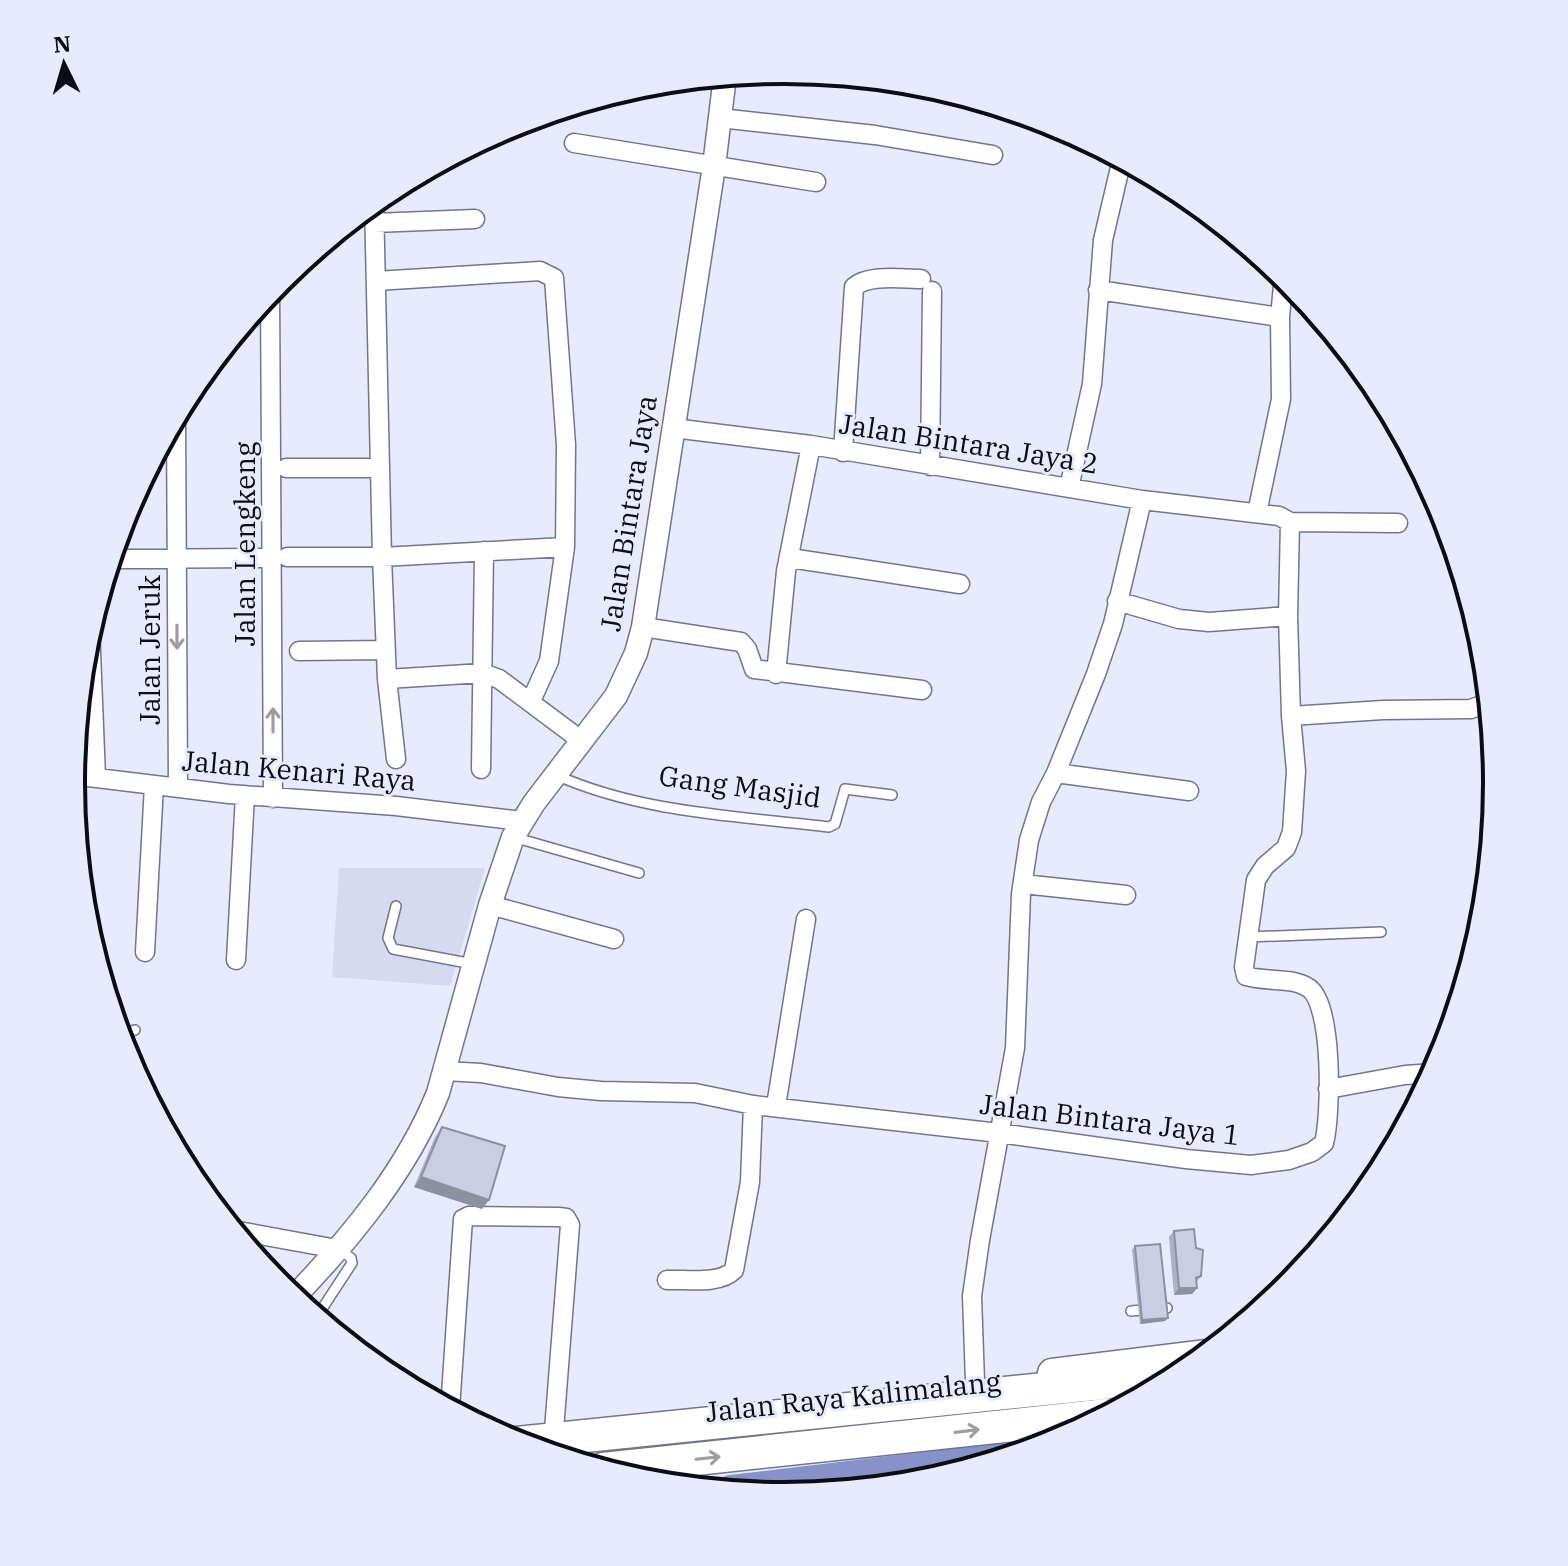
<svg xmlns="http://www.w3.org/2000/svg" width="1568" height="1566" font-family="'IBM Plex Serif',serif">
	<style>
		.built { fill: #d6daf1 }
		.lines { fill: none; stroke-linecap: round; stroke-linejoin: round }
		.river { stroke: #8892c8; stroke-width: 32 }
		.service-casing { stroke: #727689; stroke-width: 12 }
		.minor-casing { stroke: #727689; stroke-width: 21 }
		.tertiary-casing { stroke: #727689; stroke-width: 25 }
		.primary-casing { stroke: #727689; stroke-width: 31 }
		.motorway-casing { stroke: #727689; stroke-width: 35 }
		.service { stroke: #fff; stroke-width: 9 }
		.minor { stroke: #fff; stroke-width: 18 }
		.tertiary { stroke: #fff; stroke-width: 22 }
		.primary { stroke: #fff; stroke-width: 28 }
		.motorway { stroke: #fff; stroke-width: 32 }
		.wall { fill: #adb1c3 }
		.shaded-wall { fill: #8d909f }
		.building { fill: #c9cee3; stroke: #8d909f; stroke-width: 2 }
		.oneway { stroke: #9e9ea1 }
		.labels { text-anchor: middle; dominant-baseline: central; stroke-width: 6; stroke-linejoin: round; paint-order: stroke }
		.street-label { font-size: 28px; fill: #0c0d14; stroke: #e7ebfd }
		.rim { fill: none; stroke: #0c0d14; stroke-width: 4 }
	</style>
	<rect width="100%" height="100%" fill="#e7ebfd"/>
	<!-- built -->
	<path class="built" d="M339 868H485L450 986 332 977Z"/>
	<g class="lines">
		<!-- river -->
		<path class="river" d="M731 1491 999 1459"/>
		<!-- service casing -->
		<g class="service-casing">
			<path id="service" d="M556 775C641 813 738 816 829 827L835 824 845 789 892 795
				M513 837 639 873
				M396 906 388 938 393 949 473 964
				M1247 937 1381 932
				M119 1035 135 1030
				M306 1309 320 1312 352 1263 351 1258 340 1250
				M1131 1311 1167 1308"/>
		</g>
		<!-- minor casing -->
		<g class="minor-casing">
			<path id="minor" d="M720 118 875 135 993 155
				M574 143 816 182
				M374 202 382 557 387 679 396 759
				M374 223 475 219
				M376 281 540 271 554 278 566 445 565 547 549 661 531 701
				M1098 290 1280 317
				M270 291 273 798
				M176 416 178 787
				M843 452 854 287C869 274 902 279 921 279
				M930 466 932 291
				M286 468H380
				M1069 488 1092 384 1103 240 1122 159
				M1257 513 1281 399 1280 317 1284 275
				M1290 522 1398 523
				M287 557H382L565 547
				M790 558 960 584
				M110 559 272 558
				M1117 601 1179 619 1209 622 1288 616
				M90 626 96 777
				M643 627 741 642 747 649 754 669 922 690
				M299 651 386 650
				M776 674 786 571 811 445
				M387 679 483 673 499 679 582 741
				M1291 716 1383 710 1471 709 1489 702
				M481 769 484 551
				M1056 773 1189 791
				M72 775 229 794 396 806 522 821
				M1023 884 1126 895
				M490 905 614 939
				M145 952 154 785
				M236 960 245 795
				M444 1071 481 1073 558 1087 601 1091 695 1093 753 1105 999 1133 1186 1159 1251 1165 1289 1160 1312 1152 1324 1143C1331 1117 1334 1000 1307 987 1290 977 1265 982 1246 976L1244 967 1256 880 1265 866 1286 848 1292 832 1296 771 1291 716 1288 616 1290 522 1279 516 1142 500 811 445 673 428
				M1328 1089 1405 1075 1434 1073
				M776 1106 806 919
				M233 1230 337 1249
				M667 1280C687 1279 719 1285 734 1270L750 1182 753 1105
				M975 1382 972 1296 980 1240 1015 1048 1021 894 1029 840 1041 802 1056 773 1096 674 1113 624 1142 500
				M450 1409 463 1219 469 1216 559 1217 566 1218 570 1225 554 1430"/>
		</g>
		<!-- tertiary casing -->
		<g class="tertiary-casing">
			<path id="tertiary" d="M293 1298C351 1238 407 1170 438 1093L490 905 513 837 534 803 616 696 636 653 643 627 714 166 725 76"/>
		</g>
		<!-- primary casing -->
		<g class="primary-casing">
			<path id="primary" d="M1052 1373 1207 1354"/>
		</g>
		<!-- motorway casing -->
		<g class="motorway-casing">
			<path id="motorway" d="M517 1443 1181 1375
				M603 1469 1107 1415"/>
		</g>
		<!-- service -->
		<use href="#service" class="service"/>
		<!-- minor -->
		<use href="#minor" class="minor"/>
		<!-- tertiary -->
		<use href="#tertiary" class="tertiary"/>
		<!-- primary -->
		<use href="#primary" class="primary"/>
		<!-- motorway -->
		<use href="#motorway" class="motorway"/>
	</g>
	<!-- wall -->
	<path class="wall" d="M442 1127 482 1209 414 1187 435 1137Z
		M1174 1231 1196 1248 1201 1276 1196 1283 1197 1288 1192 1294 1174 1295 1169 1237Z
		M1135 1246 1168 1318 1165 1321 1140 1324 1132 1250Z"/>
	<!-- shaded-wall -->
	<path class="shaded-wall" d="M421 1177 489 1200 482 1209 414 1187Z
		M1179 1288H1197L1192 1294 1174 1295Z
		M1168 1318 1165 1321 1140 1324 1142 1320Z"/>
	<!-- building -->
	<path class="building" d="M442 1127 505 1146 489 1200 421 1177Z
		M1194 1229 1196 1248 1203 1250 1201 1276 1196 1278 1197 1288H1179L1174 1231Z
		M1160 1244 1168 1318 1142 1320 1135 1246Z"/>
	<!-- one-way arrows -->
	<defs><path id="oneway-shaft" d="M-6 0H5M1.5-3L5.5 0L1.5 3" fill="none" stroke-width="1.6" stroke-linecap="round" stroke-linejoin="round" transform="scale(2)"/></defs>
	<g class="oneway">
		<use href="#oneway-shaft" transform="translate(177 637) rotate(90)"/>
		<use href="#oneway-shaft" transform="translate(273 720) rotate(-90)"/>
		<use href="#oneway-shaft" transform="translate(967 1431) rotate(-7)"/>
		<use href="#oneway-shaft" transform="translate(708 1458) rotate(-6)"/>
	</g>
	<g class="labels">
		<!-- street labels -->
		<g class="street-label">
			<text transform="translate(969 443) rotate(9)">Jalan Bintara Jaya 2</text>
			<text transform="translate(628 513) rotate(-81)">Jalan Bintara Jaya</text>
			<text transform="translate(244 544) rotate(-90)">Jalan Lengkeng</text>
			<text transform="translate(149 650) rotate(-90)">Jalan Jeruk</text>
			<text transform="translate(299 770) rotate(5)">Jalan Kenari Raya</text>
			<text transform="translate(740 786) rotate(8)">Gang Masjid</text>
			<text transform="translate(1110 1119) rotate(7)">Jalan Bintara Jaya 1</text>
			<text transform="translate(853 1396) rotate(-6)">Jalan Raya Kalimalang</text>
		</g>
	</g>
	<!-- crop -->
	<path d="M0 0H1568V1566H0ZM85 783a699 699 0 1 1 1398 0a699 699 0 1 1-1398 0Z" fill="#e7ebfd" fill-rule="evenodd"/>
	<path class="rim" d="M85 783a699 699 0 1 1 1398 0a699 699 0 1 1-1398 0Z"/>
	<!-- north arrow -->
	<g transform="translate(64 64) rotate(355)" stroke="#e7ebfd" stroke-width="6" paint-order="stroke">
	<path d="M0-6L14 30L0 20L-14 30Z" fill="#0c0d14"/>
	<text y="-12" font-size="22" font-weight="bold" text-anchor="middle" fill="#0c0d14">N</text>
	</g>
</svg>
